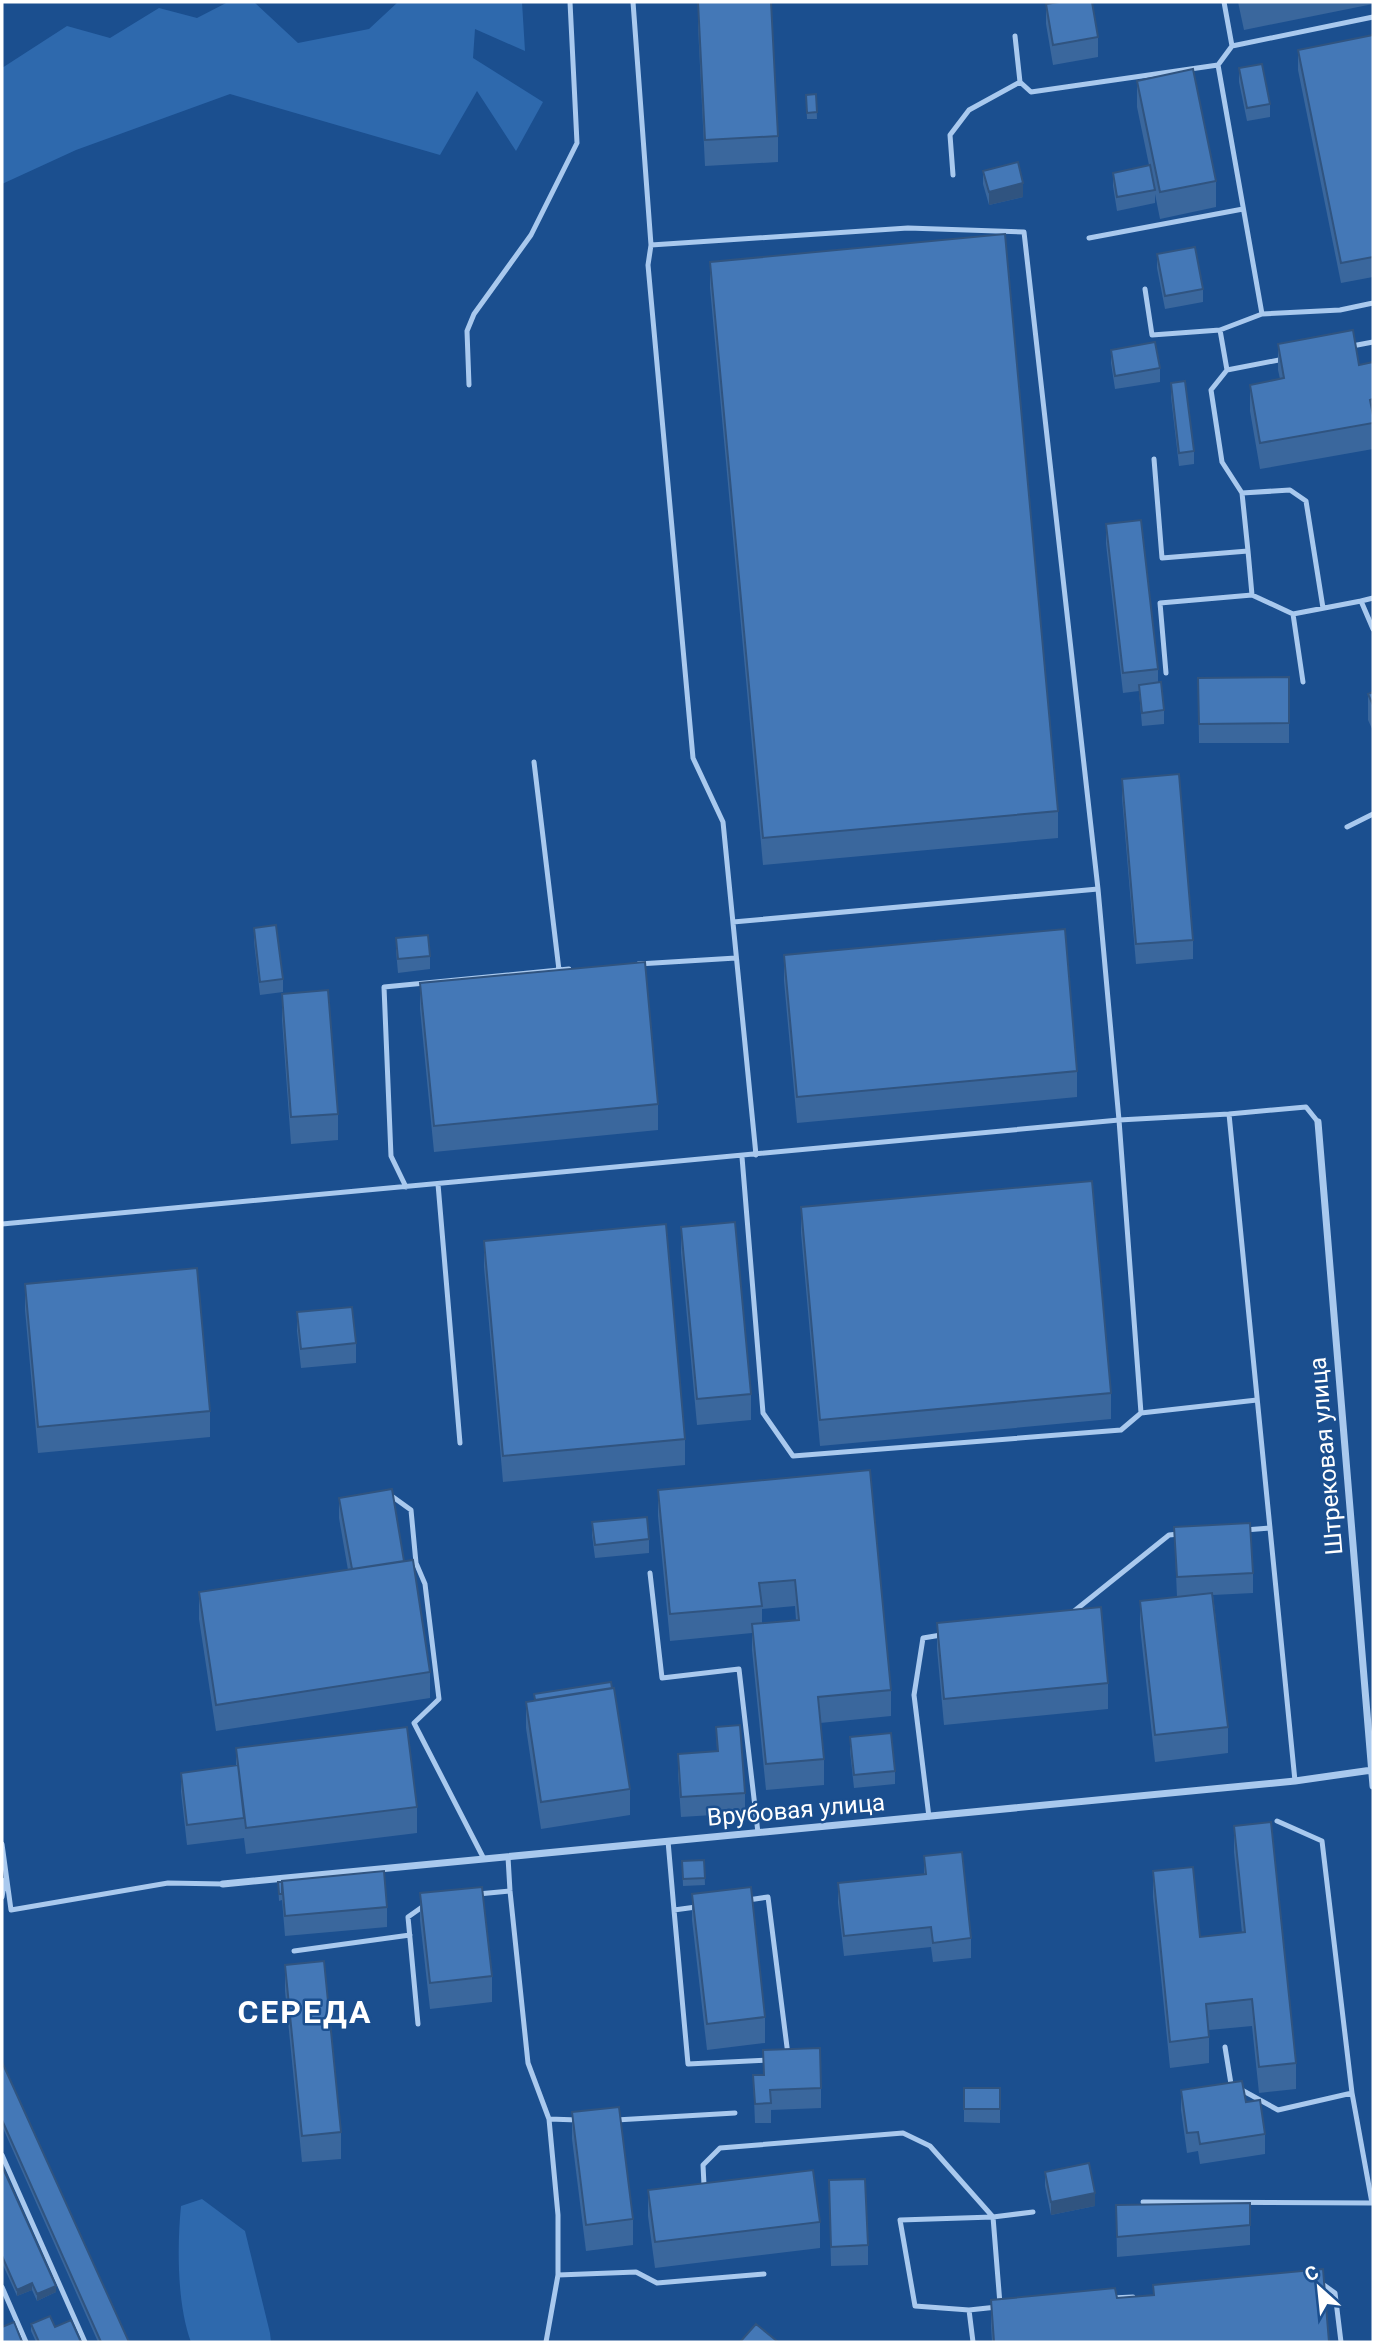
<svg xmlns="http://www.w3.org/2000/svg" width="1375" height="2344" font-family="Roboto,sans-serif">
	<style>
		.green { fill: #2e69ad }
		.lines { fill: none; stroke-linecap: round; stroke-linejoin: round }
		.service { stroke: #a9c9ee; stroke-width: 5 }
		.minor { stroke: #a9c9ee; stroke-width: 7 }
		.wall { fill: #3a679d; fill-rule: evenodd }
		.shaded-wall { fill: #305480 }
		.building { fill: #4478b7; stroke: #305480; stroke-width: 2 }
		.labels { text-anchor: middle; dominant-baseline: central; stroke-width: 5; stroke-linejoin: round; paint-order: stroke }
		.street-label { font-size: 24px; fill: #fff; stroke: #1b4f8f }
		.district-label { font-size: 32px; font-weight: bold; letter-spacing: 2px; fill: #fff; stroke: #1b4f8f }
	</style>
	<rect width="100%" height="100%" fill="#1b4f8f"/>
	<!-- green -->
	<path class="green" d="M228 2H254L298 43 369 29 398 2H522L525 51 475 29 473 58 543 102 516 151 477 91 440 155 230 94 76 150 2 184V68L67 26 110 38 159 8 197 18Z
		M202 2199 245 2231 270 2333 271 2342H191C177 2305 177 2246 181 2206Z"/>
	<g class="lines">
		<!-- service -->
		<path class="service" d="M633 2 651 245 648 265 693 758 723 822 756 1155
			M1224 2 1232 46
			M1015 36 1020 82 1031 92 1218 65
			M953 175 950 135 969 110 1020 82
			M1089 238 1243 209
			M651 245 908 228 1024 232 1098 889 1119 1120 1141 1413 1257 1400
			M1145 289 1152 335 1220 330 1262 314 1340 310 1373 303
			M1262 314 1218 65 1232 46 1373 17
			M1220 330 1227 370 1284 359
			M1352 346 1373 342
			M1227 370 1211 390 1222 462 1242 493
			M469 385 467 331 474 314 531 235 577 143 570 2
			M1154 459 1162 558 1248 551 1252 595 1160 603 1166 673
			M1248 551 1242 493 1290 490 1306 501 1323 608
			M1252 595 1293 614
			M1361 601 1373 598
			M1303 682 1293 614 1361 601 1373 629
			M534 762 559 970
			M1347 827 1373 814
			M733 922 1098 889
			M638 964 736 958
			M1229 1114 1295 1781
			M742 1157 763 1413 793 1456 1121 1430 1141 1413
			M438 1184 460 1443
			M406 1187 391 1156 384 987 569 969
			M2 1224 1119 1120 1229 1114 1306 1107 1318 1122
			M388 1497H393L411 1510 416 1563 425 1584 439 1699 414 1723 484 1859
			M1245 1530 1270 1528
			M650 1573 662 1678 739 1669 758 1833
			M1073 1612 1169 1535 1179 1534
			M929 1817 914 1695 923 1638 941 1635
			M668 1841 674 1910 696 1907
			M2 1844 11 1910 168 1883 223 1884
			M508 1857 510 1891 528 2063 549 2119 558 2215V2275L546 2342
			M478 1894 510 1891
			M2 1897 5 1880
			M748 1900 768 1897 788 2055
			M674 1910 688 2064 769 2060
			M294 1951 410 1935
			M418 2024 408 1917 425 1905
			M1225 2047 1231 2084 1278 2110 1352 2093 1322 1841 1277 1821
			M1352 2093 1372 2203
			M549 2119 578 2120
			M616 2120 735 2113
			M2 2155 85 2342
			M704 2185 703 2165 720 2148 903 2133 930 2146 993 2217 1000 2304
			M1143 2202 1373 2203
			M558 2275 636 2272 657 2283 764 2274
			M1321 2283 1335 2293 1341 2342
			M2 2287 26 2342
			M1112 2298 1133 2297
			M969 2310 915 2306 900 2220 993 2217 1033 2212
			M973 2342 969 2310 997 2307"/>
		<!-- minor -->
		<path class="minor" d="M1318 1122 1373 1786
			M223 1884 1295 1781 1372 1770"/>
	</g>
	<!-- wall -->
	<path class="wall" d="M698 2 778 136V162L705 166 698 26Z
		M1238 2H1373V4L1244 30Z
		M1046 4 1098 37V57L1053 65 1046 24Z
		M1373 35V277L1341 283 1298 70V50Z
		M1239 68 1270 104V117L1247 121 1239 82Z
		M1137 81 1216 181V207L1160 219 1155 194V203L1117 211 1113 186V173L1149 165 1137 107Z
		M816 94 817 119H807L806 95Z
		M983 171 1023 197 989 205 983 184Z
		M1157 254 1203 289V302L1165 309 1157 268Z
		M710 262 1058 811V838L763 865 710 288Z
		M1278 344 1359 365 1373 362V449L1260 469 1250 411V385L1280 379 1278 370Z
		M1111 350 1160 368V382L1115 389 1111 363Z
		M1171 383 1194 451V464L1179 466 1171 397Z
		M1106 524 1158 669V683L1164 710V724L1142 726 1139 691 1123 693 1106 544Z
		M1289 677V743H1199L1198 678Z
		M1373 692V731L1368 720V694Z
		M1122 779 1193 940V959L1136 964 1122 798Z
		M254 928 283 979V992L260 995 254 942Z
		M396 938 430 956V969L398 973 396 951Z
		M784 955 1077 1071V1097L797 1123 784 981Z
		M420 983 658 1104V1130L434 1152 420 1009Z
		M282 994 338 1114V1140L291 1144 282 1020Z
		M801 1207 1111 1393V1419L820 1446 801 1233Z
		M681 1227 751 1394V1420L697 1425 681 1253Z
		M484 1241 685 1439V1465L503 1482 484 1267Z
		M25 1284 210 1411V1437L38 1453 25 1310Z
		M297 1312 356 1343V1363L301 1368 297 1331Z
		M870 1470 891 1690V1716L820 1723 824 1759V1785L766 1790 752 1650V1633L670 1641 658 1516V1490ZM795 1606 796 1620 762 1623V1609Z
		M339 1498 404 1561 430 1672V1698L216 1731 199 1619V1592L348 1570 339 1518Z
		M592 1522 649 1539V1553L595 1558 592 1535Z
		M1174 1527 1253 1573V1593L1213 1595 1228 1727V1753L1155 1762 1140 1627V1601L1177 1597Z
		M937 1623 1108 1683V1709L944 1725 937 1649Z
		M534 1694 630 1789V1815L541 1829 526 1728V1702L534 1701Z
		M716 1727 745 1793V1813L681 1817 678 1774V1754L717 1752Z
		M850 1737 895 1771V1784L854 1788 850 1751Z
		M236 1748 417 1807V1833L246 1854 244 1838 187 1845 181 1792V1773L236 1766Z
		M1234 1826 1296 2063V2089L1259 2093 1252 2026 1209 2030V2063L1170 2068 1153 1897V1871L1200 1937 1242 1933 1234 1852Z
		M924 1856 971 1938V1958L933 1962 931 1947 844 1956 838 1903V1883L924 1874Z
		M704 1860 705 1885 683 1886 682 1861Z
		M278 1882 387 1907V1927L285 1936 282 1900 279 1901Z
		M420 1893 492 1976V2002L430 2009 420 1920Z
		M692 1894 765 2017V2043L707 2050 692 1920Z
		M285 1965 341 2132V2159L302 2162 285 1991Z
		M763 2050 821 2088V2108L771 2110V2123H755L753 2075H764Z
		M2 2062 129 2342H98L2 2126Z
		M964 2088H1000V2123L964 2122Z
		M1181 2090 1246 2102 1265 2134V2154L1200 2164 1198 2151 1187 2153 1181 2110Z
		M572 2112 633 2219V2245L586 2251 572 2139Z
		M2 2166 56 2292 37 2301 32 2290 17 2296 2 2263Z
		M1045 2172 1095 2206 1051 2215 1045 2186Z
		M829 2180 868 2245V2265L831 2266Z
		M648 2190 820 2222V2248L655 2268 648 2216Z
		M1250 2203V2245L1117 2257 1116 2205Z
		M1153 2285 1329 2342H992L991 2326V2300L1117 2298 1153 2295Z
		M31 2324 55 2327 81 2342H36L31 2331Z"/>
	<!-- shaded-wall -->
	<path class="shaded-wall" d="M1023 183V197L989 205V192Z
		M1095 2193V2206L1051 2215V2202Z
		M32 2283V2290L17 2296V2290Z
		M56 2286V2292L37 2301V2294Z"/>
	<!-- building -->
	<path class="building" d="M698 2H771L778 136 705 140Z
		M1059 2H1092L1098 37 1053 45 1046 4Z
		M1373 35V257L1341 263 1298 50Z
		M1262 64 1270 104 1247 108 1239 68Z
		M1193 69 1216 181 1160 192 1137 81Z
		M816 94 817 112 807 113 806 95Z
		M1018 162 1023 183 989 192 983 171Z
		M1150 165 1155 190 1117 197 1113 173Z
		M1005 234 1058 811 763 838 710 262Z
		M1195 247 1203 289 1165 296 1157 254Z
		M1353 330 1359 365 1373 362V399L1370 400 1373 415V423L1260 443 1250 385 1284 378 1278 344Z
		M1155 342 1160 368 1115 376 1111 350Z
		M1185 381 1194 451 1179 453 1171 383Z
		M1141 520 1158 669 1123 673 1106 524Z
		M1289 677V723L1199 724 1198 678Z
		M1161 682 1164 710 1142 713 1139 685Z
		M1373 692V705L1368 694Z
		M1179 774 1193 940 1136 944 1122 779Z
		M276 925 283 979 260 982 254 928Z
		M1065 929 1077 1071 797 1097 784 955Z
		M428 935 430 956 398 959 396 938Z
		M645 962 658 1104 434 1126 420 983Z
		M328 990 338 1114 291 1117 282 994Z
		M1092 1181 1111 1393 820 1420 801 1207Z
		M735 1222 751 1394 697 1399 681 1227Z
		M666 1224 685 1439 503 1456 484 1241Z
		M197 1268 210 1411 38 1427 25 1284Z
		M352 1307 356 1343 301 1349 297 1312Z
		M870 1470 891 1690 818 1697 824 1759 766 1764 752 1624 799 1620 795 1580 759 1583 762 1606 670 1614 658 1490Z
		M392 1489 404 1561 352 1569 339 1498Z
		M647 1517 649 1539 595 1545 592 1522Z
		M1250 1523 1253 1573 1177 1577 1174 1527Z
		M413 1560 430 1672 216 1705 199 1592Z
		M1212 1593 1228 1727 1155 1735 1140 1601Z
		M1101 1607 1108 1683 944 1699 937 1623Z
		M611 1682 612 1688 535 1700 534 1694Z
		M614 1688 630 1789 541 1802 526 1702Z
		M740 1725 745 1793 681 1797 678 1754 718 1751 716 1727Z
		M407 1727 417 1807 246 1828 236 1748Z
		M891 1733 895 1771 854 1775 850 1737Z
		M238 1765 244 1818 187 1825 181 1773Z
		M1271 1822 1296 2063 1259 2067 1252 1999 1206 2004 1209 2037 1170 2042 1153 1871 1193 1867 1200 1937 1245 1932 1234 1826Z
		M962 1852 971 1938 933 1943 931 1927 844 1936 838 1883 926 1874 924 1856Z
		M704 1860 705 1878 683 1879 682 1861Z
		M384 1871 387 1907 285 1916 282 1881Z
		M278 1882H282V1894H279Z
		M482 1887 492 1976 430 1983 420 1893Z
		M751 1887 765 2017 707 2024 692 1894Z
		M324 1961 341 2132 302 2136 285 1965Z
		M820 2048 821 2088 770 2090 771 2103 755 2104 753 2075H764L763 2050Z
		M2 2062 129 2342H101L2 2120Z
		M1242 2081 1246 2102 1260 2100 1265 2134 1200 2144 1198 2132 1187 2133 1181 2090Z
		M964 2088H1000V2109H964Z
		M619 2107 633 2219 586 2225 572 2112Z
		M1089 2163 1095 2193 1051 2202 1045 2172Z
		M2 2166 56 2286 37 2294 32 2283 17 2290 2 2256Z
		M813 2170 820 2222 655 2242 648 2190Z
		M865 2179 868 2245 831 2247 829 2180Z
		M1250 2203V2225L1117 2237 1116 2205Z
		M1323 2269 1329 2342H994L991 2300 1115 2288 1117 2298 1154 2295 1153 2285Z
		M50 2316 55 2327 71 2320 81 2342H39L31 2324Z
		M14 2322 22 2342H2V2327Z
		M756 2324 778 2342H740Z"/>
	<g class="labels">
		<!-- street labels -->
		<g class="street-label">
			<text transform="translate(1326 1456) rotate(-95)">Штрековая улица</text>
			<text transform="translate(796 1810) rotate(-5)">Врубовая улица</text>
		</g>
		<!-- district labels -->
		<g class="district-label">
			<text x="305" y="2012">СЕРЕДА</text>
		</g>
	</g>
	<!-- border -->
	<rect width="1375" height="2344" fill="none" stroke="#ffffff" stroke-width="7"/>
	<!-- north arrow -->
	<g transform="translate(1319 2288) rotate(333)" stroke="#1b4f8f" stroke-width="5" paint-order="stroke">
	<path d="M0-5L12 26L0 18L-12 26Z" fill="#ffffff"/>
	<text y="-10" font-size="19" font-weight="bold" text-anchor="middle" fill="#ffffff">С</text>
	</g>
</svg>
